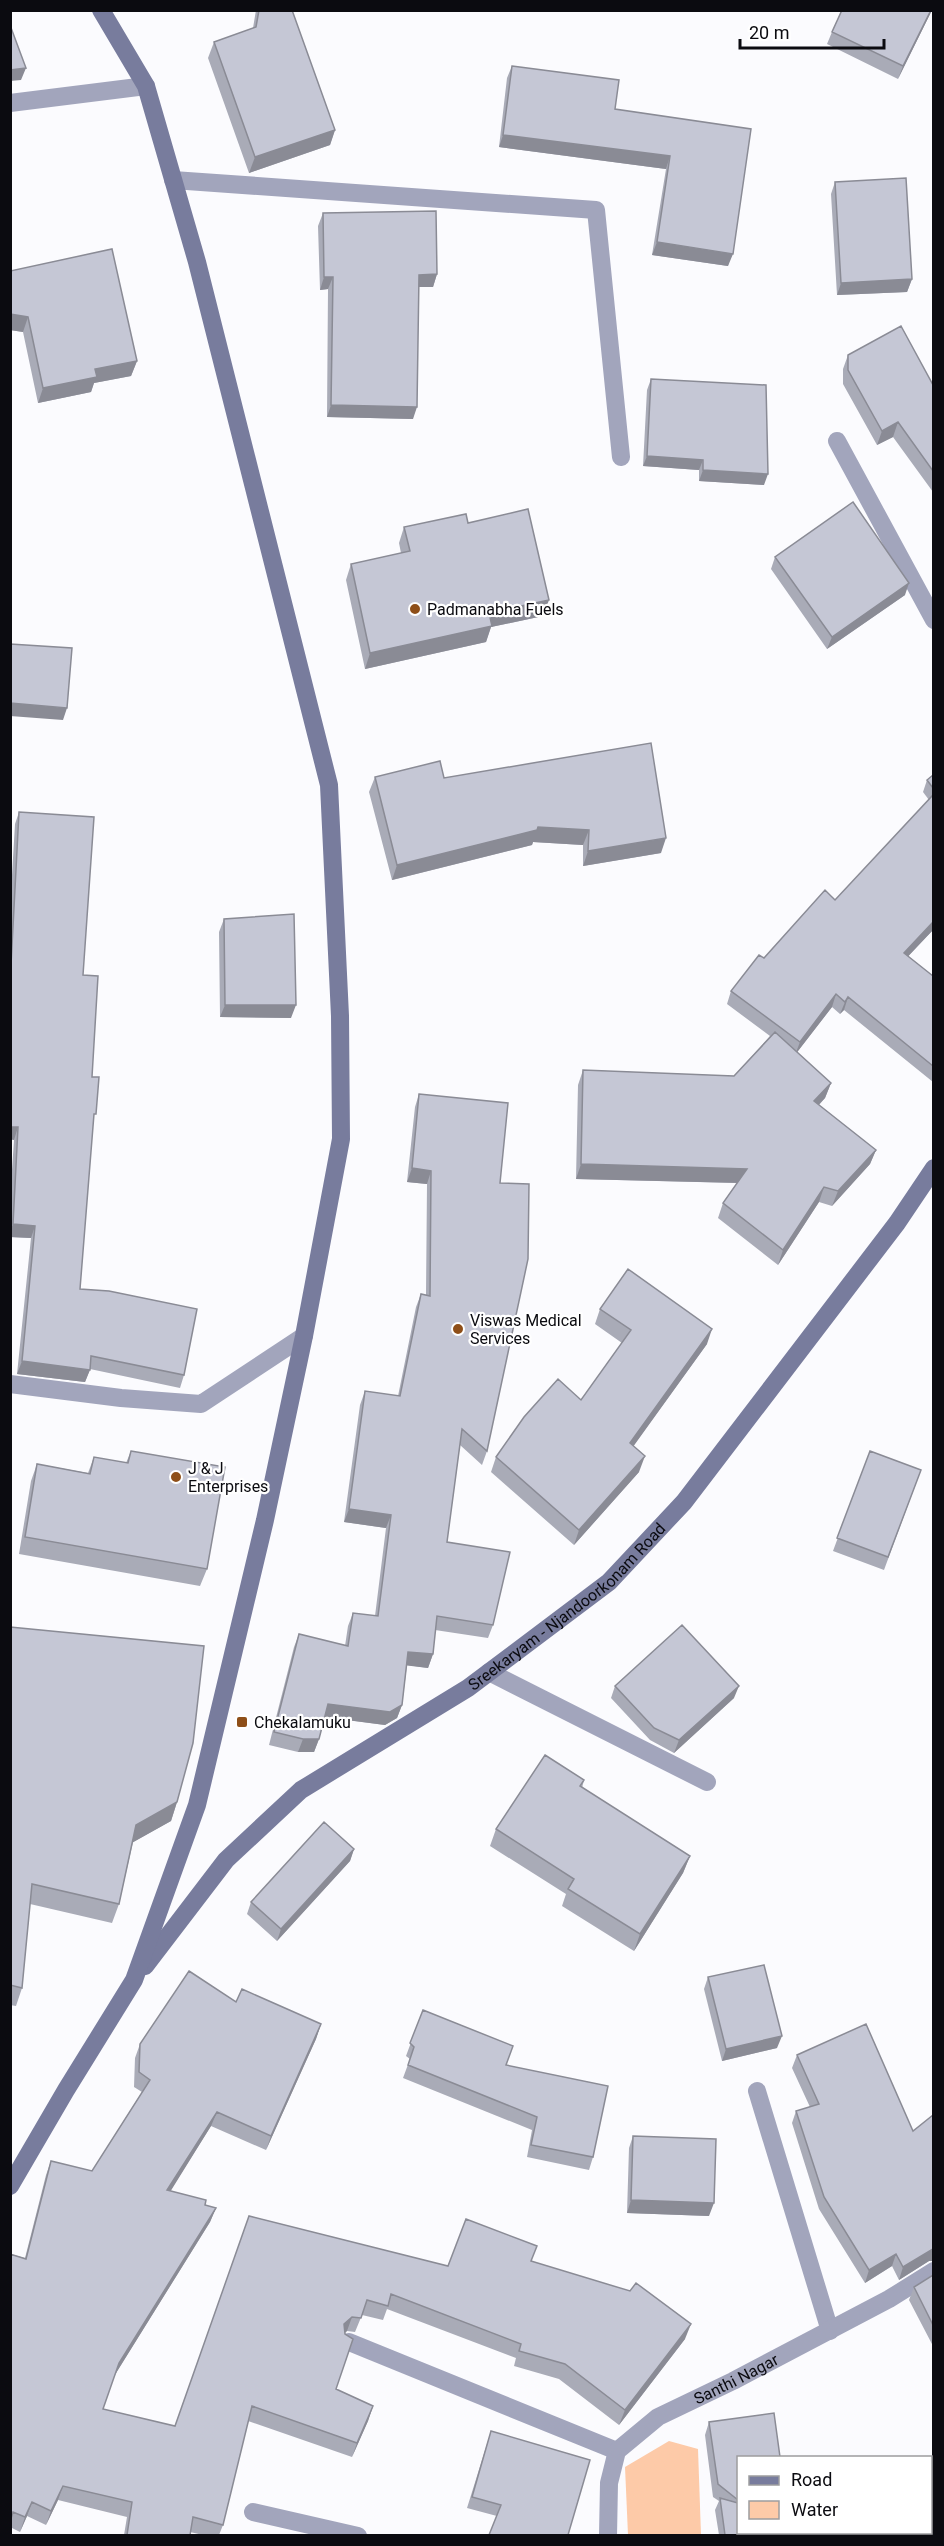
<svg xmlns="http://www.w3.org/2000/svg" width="944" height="2546" font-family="Roboto,sans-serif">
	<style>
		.water { fill: #fdcaa8 }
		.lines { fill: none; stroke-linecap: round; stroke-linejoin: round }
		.street { stroke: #a2a5bc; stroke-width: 18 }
		.secondary { stroke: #787c9d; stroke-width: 18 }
		.wall { fill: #a9abb7 }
		.shaded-wall { fill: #8a8b95 }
		.building { fill: #c5c7d5; stroke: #8a8b95; stroke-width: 1.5 }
		.poi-dot { fill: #8e4e18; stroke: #fff; stroke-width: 2 }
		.labels { text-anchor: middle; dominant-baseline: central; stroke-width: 4.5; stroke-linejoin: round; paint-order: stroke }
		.poi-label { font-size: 16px; fill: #0b0b10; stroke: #fff; text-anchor: start }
		.street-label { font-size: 16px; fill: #0b0b10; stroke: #fff }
	</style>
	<rect width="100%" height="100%" fill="#fbfbfe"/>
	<!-- water -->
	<path class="water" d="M669 2441 698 2449 701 2535H628L625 2467Z"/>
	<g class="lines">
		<!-- street -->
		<g class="street">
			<path d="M10 103 146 86"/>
			<path d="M173 180 596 210 621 457"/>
			<path d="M837 441 934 620"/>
			<path d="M10 1384 121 1398 201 1404 304 1336"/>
			<path d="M489 1672 707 1782"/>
			<path d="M757 2091 830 2331"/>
			<path d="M349 2342 617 2451"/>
			<path d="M253 2512 358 2536"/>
			<path id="s1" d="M608 2536 609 2483 617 2451 658 2417 733 2381 889 2299 934 2271"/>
		</g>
		<!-- secondary -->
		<g class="secondary">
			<path id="s2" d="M145 1966 226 1860 301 1790 468 1688 609 1582 684 1502 897 1223 934 1168"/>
			<path d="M10 2186 66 2090 134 1980 197 1805 265 1520 304 1336 341 1139 340 1016 329 785 197 262 146 86 101 10"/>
		</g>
	</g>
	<!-- wall -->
	<path class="wall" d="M256 10H292L335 130 330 145 249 173 208 58 214 42 253 28Z
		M842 10H932L898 79 827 44 832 32Z
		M512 66 615 109 751 129 728 266 652 255 666 169 499 147 507 78Z
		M835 182 912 279 907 292 837 295 831 194Z
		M323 213 437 274 433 287H419L413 419 327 417 328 289 320 290 318 226Z
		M10 271 137 361 131 376 94 383 91 392 38 403 23 332 10 330Z
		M848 355 933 385V492L893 437 877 445 843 384V369Z
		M651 379 764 485 699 481V470L643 466 647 390Z
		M468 523 543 616 491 627 486 642 365 669 346 580 351 564 401 553 399 543 404 527Z
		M775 557 905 595 827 649 771 569Z
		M933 775V930L908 956 933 976V1082L844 1010 840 1014 832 1007 797 1052 831 1083 825 1098 819 1105 876 1150 870 1164 832 1206 819 1202 778 1265 718 1218 723 1203 737 1183 576 1179 578 1085 583 1070 734 1076 770 1036 727 1004 731 991 764 958 835 900 929 800 923 792 927 780Z
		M375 777 444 778 661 853 583 866V845L533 842 532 845 392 880 369 792Z
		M19 812 83 975 92 1077 93 1123 80 1289 184 1375 180 1388 90 1369 85 1382 17 1374 31 1238 10 1237V1199L14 1140 10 1139V909L15 824Z
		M224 919 291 1018 220 1017 219 932Z
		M419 1094 500 1183 487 1451 482 1465 460 1445 447 1542 493 1625 488 1638 435 1630 433 1654 428 1668 407 1665 402 1705 397 1718 385 1725 325 1717 319 1739 314 1752H298L269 1745 294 1647 299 1634 345 1646 348 1626 353 1613 375 1616 386 1528 344 1522 360 1405 365 1391 398 1396 416 1307 421 1294 426 1295 427 1184 407 1182 415 1107Z
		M600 1309 707 1344 633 1446 639 1472 574 1545 491 1472 496 1457 581 1400 622 1343 595 1324Z
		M131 1451 207 1569 200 1586 19 1554 31 1481 37 1464 88 1473 94 1457 126 1463Z
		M870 1451 921 1470 884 1570 833 1551Z
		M10 1627 177 1802 171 1821 133 1842 119 1904 112 1923 30 1904 22 1988 16 2006 10 2005Z
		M615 1686 734 1698 674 1753 650 1740 611 1698Z
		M584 1780 582 1788 690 1856 683 1873 634 1951 562 1906 566 1894 490 1846 496 1829Z
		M354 1849 350 1861 277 1941 247 1914 251 1902Z
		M708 1977 777 2048 722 2061 704 1989Z
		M236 2002 321 2024 316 2039 266 2150 211 2126 170 2191 205 2205 216 2208 210 2222 114 2376 103 2409 175 2426 249 2216 448 2266 531 2261 685 2339 619 2425 559 2379 514 2366 516 2358 387 2309 383 2320 362 2315 355 2332 347 2331 345 2333 336 2389 373 2406 368 2421 352 2457 248 2421 223 2525 219 2535H203L190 2532V2535H124L127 2517 58 2500 46 2525 27 2516 20 2532 10 2527V2254L25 2258 46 2175 51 2161 92 2171 142 2092 134 2087 135 2058 140 2044Z
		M423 2010 506 2065 593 2157 589 2170 527 2157 532 2130 403 2078 410 2059 406 2056Z
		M797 2055 929 2261 899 2280 892 2266 865 2283 819 2209 792 2123 796 2111 810 2107 792 2068Z
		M633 2136 709 2216 627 2213 629 2148Z
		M933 2275V2346L909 2300 914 2287Z
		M709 2422 738 2457V2532L791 2535H719L715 2510 719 2501 713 2497 705 2435Z
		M491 2431 568 2535 467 2508Z"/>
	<!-- shaded-wall -->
	<path class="shaded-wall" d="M931 10H932L898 79 903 66Z
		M26 68 21 80 10 81V70Z
		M335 130 330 145 249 173 255 157Z
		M503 135 670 156 666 169 499 147Z
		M657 242 733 254 728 266 652 255Z
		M437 274 433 287H414L419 275Z
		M324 277H333L328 289 320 290Z
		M912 279 907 292 837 295 841 283Z
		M10 314 28 317 23 332 10 330Z
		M137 361 131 376 94 383 91 392 38 403 43 388 95 369Z
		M331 405 417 407 413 419 327 417Z
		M898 422 893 437 877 445 882 431Z
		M647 456 703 460 699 470 643 466Z
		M703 470 768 474 764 485 699 481Z
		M909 583 905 595 827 649 832 637Z
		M549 600 543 616 491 627 486 642 365 669 370 653 489 613Z
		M10 703 67 708 63 720 10 716Z
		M538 827 589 830 583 845 533 842 532 845 392 880 397 865Z
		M666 838 661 853 583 866 588 851Z
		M933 922V930L900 965 904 953Z
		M836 994 832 1007 795 1055 800 1042Z
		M848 997 844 1010 840 1014 845 1002Z
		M225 1005H296L291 1018 220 1017Z
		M831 1083 825 1098 809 1115 814 1101Z
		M10 1127H18L14 1140 10 1139Z
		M876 1150 870 1164 832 1206 838 1191Z
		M581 1164 747 1169 742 1183 576 1179Z
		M412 1168 431 1171 427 1184 407 1182Z
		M824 1187 819 1202 778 1265 783 1250Z
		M13 1224 35 1226 31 1238 10 1237V1231Z
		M712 1329 707 1344 625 1458 630 1443Z
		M22 1361 90 1370 85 1382 17 1374Z
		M645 1456 639 1472 574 1545 579 1530Z
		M349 1509 391 1515 386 1528 344 1522Z
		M408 1652 433 1654 428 1668 403 1665Z
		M739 1686 734 1698 674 1753 679 1740Z
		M328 1704 402 1705 397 1718 385 1725 323 1717Z
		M303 1739H319L314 1752H298Z
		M177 1802 171 1821 130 1844 136 1825Z
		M354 1849 350 1861 277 1941 281 1929Z
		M690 1856 683 1873 634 1951 640 1934Z
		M321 2024 316 2039 266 2150 271 2136Z
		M782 2036 777 2048 722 2061 726 2049Z
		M217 2112 211 2126 162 2205 167 2190Z
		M631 2200 714 2203 709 2216 627 2213Z
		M216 2208 210 2222 113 2378 119 2363Z
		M933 2249V2261H929L899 2280 903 2267Z
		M896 2254 892 2266 865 2283 869 2270Z
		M352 2317 347 2331 338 2338 344 2324Z
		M691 2324 685 2339 619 2425 625 2410Z
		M373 2406 368 2421 352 2457 357 2443Z
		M63 2486 58 2500 46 2525 51 2511Z
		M32 2502 27 2516 20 2532 25 2517Z"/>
	<!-- building -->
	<path class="building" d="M259 10H292L335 130 255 157 214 42 256 27Z
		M842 10H931L903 66 832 32Z
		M10 25 26 68 10 70Z
		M512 66 619 80 615 109 751 129 733 254 657 242 670 156 503 135Z
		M906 178 912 279 841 283 835 182Z
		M436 211 437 274 419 275 417 407 331 405 333 277H324L323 213Z
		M112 249 137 361 95 369 97 377 43 388 28 317 10 314V271Z
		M901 326 933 385V471L898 422 882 431 848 370V355Z
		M651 379 766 385 768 474 703 470V460L647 456Z
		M853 502 909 583 832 637 775 557Z
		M528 509 549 600 489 613 492 626 370 653 351 564 410 551 404 527 466 514 468 523Z
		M10 644 72 648 67 708 10 703Z
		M651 743 666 838 588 851 589 830 538 827 537 830 397 865 375 777 440 761 444 778Z
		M933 775V788L927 780Z
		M933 795V922L904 953 933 976V1066L848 997 845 1002 836 994 800 1042 731 991 759 955 764 958 825 890 835 900Z
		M19 812 94 817 83 975 98 976 92 1077H99L96 1114H94L80 1289 109 1291 197 1309 184 1375 91 1356 90 1370 22 1361 35 1226 13 1224 18 1127H10V984Z
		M294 914 296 1005H225L224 919Z
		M775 1032 831 1083 814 1101 876 1150 838 1191 824 1187 783 1250 723 1203 747 1169 581 1164 583 1070 734 1076Z
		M419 1094 508 1103 500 1183 529 1184 528 1259 487 1451 462 1429 447 1542 510 1552 493 1625 437 1616 433 1654 408 1652 402 1705 390 1712 328 1704 319 1739H303L274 1732 299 1634 348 1646 353 1613 378 1616 391 1515 349 1509 365 1391 400 1396 421 1294 430 1296 431 1171 412 1168Z
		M628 1269 712 1329 630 1443 645 1456 579 1530 496 1457 524 1417 558 1379 581 1400 631 1330 600 1309Z
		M131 1451 225 1467 207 1569 25 1537 37 1464 90 1474 94 1457 128 1463Z
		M870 1451 921 1470 888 1557 837 1538Z
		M682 1625 739 1686 679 1740 654 1728 615 1686Z
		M10 1627 204 1646 193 1743 177 1802 136 1825 119 1904 32 1884 22 1988 10 1985Z
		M545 1755 584 1780 580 1786 690 1856 640 1934 568 1889 574 1879 496 1829Z
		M324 1822 354 1849 281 1929 251 1902Z
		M764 1965 782 2036 726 2049 708 1977Z
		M189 1971 236 2002 242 1989 321 2024 271 2136 217 2112 167 2190 206 2200 205 2205 216 2208 119 2363 103 2409 175 2426 249 2216 448 2266 466 2219 537 2246 531 2261 630 2291 636 2283 691 2324 625 2410 565 2364 519 2351 521 2344 391 2294 388 2306 367 2300 361 2318 352 2317 344 2324 345 2334 353 2339 336 2389 373 2406 357 2443 252 2406 223 2525 193 2517 190 2535H127L132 2502 63 2486 51 2511 32 2502 25 2517 13 2512 10 2522V2254L26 2259 51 2161 92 2171 150 2080 139 2072 140 2044Z
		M423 2010 513 2046 506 2065 608 2086 593 2157 531 2145 537 2117 408 2065 414 2047 410 2043Z
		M866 2024 913 2131 933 2115V2249L903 2267 896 2254 869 2270 824 2197 796 2111 819 2104 797 2055Z
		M633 2136 716 2139 714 2203 631 2200Z
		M933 2275V2325L914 2287Z
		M774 2413 780 2457H738V2500L718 2484 709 2422Z
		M491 2431 590 2460 568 2535H489L501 2505 472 2497Z
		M720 2498 738 2503V2532H791V2535H725Z"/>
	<!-- markers -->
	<g class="poi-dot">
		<circle cx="415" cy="609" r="6"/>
		<circle cx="458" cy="1329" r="6"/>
		<circle cx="176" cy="1477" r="6"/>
		<rect x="236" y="1716" width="12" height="12" rx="3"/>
	</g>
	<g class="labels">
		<!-- poi labels -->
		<g class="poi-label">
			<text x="427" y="609">Padmanabha Fuels</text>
			<text x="470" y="1320">Viswas Medical<tspan x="470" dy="18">Services</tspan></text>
			<text x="188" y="1468">J &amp; J<tspan x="188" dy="18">Enterprises</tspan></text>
			<text x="254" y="1722">Chekalamuku</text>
		</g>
		<!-- street labels -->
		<g class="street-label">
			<text stroke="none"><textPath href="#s2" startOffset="560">Sreekaryam - Njandoorkonam Road</textPath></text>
			<text stroke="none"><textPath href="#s1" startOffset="226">Santhi Nagar</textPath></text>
		</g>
	</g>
	<!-- border -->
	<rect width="944" height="2546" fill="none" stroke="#0b0b10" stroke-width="24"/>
	<!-- legend -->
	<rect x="737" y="2456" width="195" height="78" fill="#ffffff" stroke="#9d9d9f" stroke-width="1.5"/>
	<rect x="749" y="2476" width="30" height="9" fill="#787c9d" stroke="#9d9d9f" stroke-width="1.5"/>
	<text x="791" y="2486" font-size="18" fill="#0b0b10">Road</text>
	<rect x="749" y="2501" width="30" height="18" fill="#fdcaa8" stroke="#9d9d9f" stroke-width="1.5"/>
	<text x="791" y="2516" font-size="18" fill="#0b0b10">Water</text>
	<!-- scale -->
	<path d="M740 39v9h144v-9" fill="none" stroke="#0b0b10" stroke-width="3"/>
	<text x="749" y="39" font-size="18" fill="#0b0b10" stroke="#ffffff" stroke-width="4.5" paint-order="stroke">20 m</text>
</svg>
